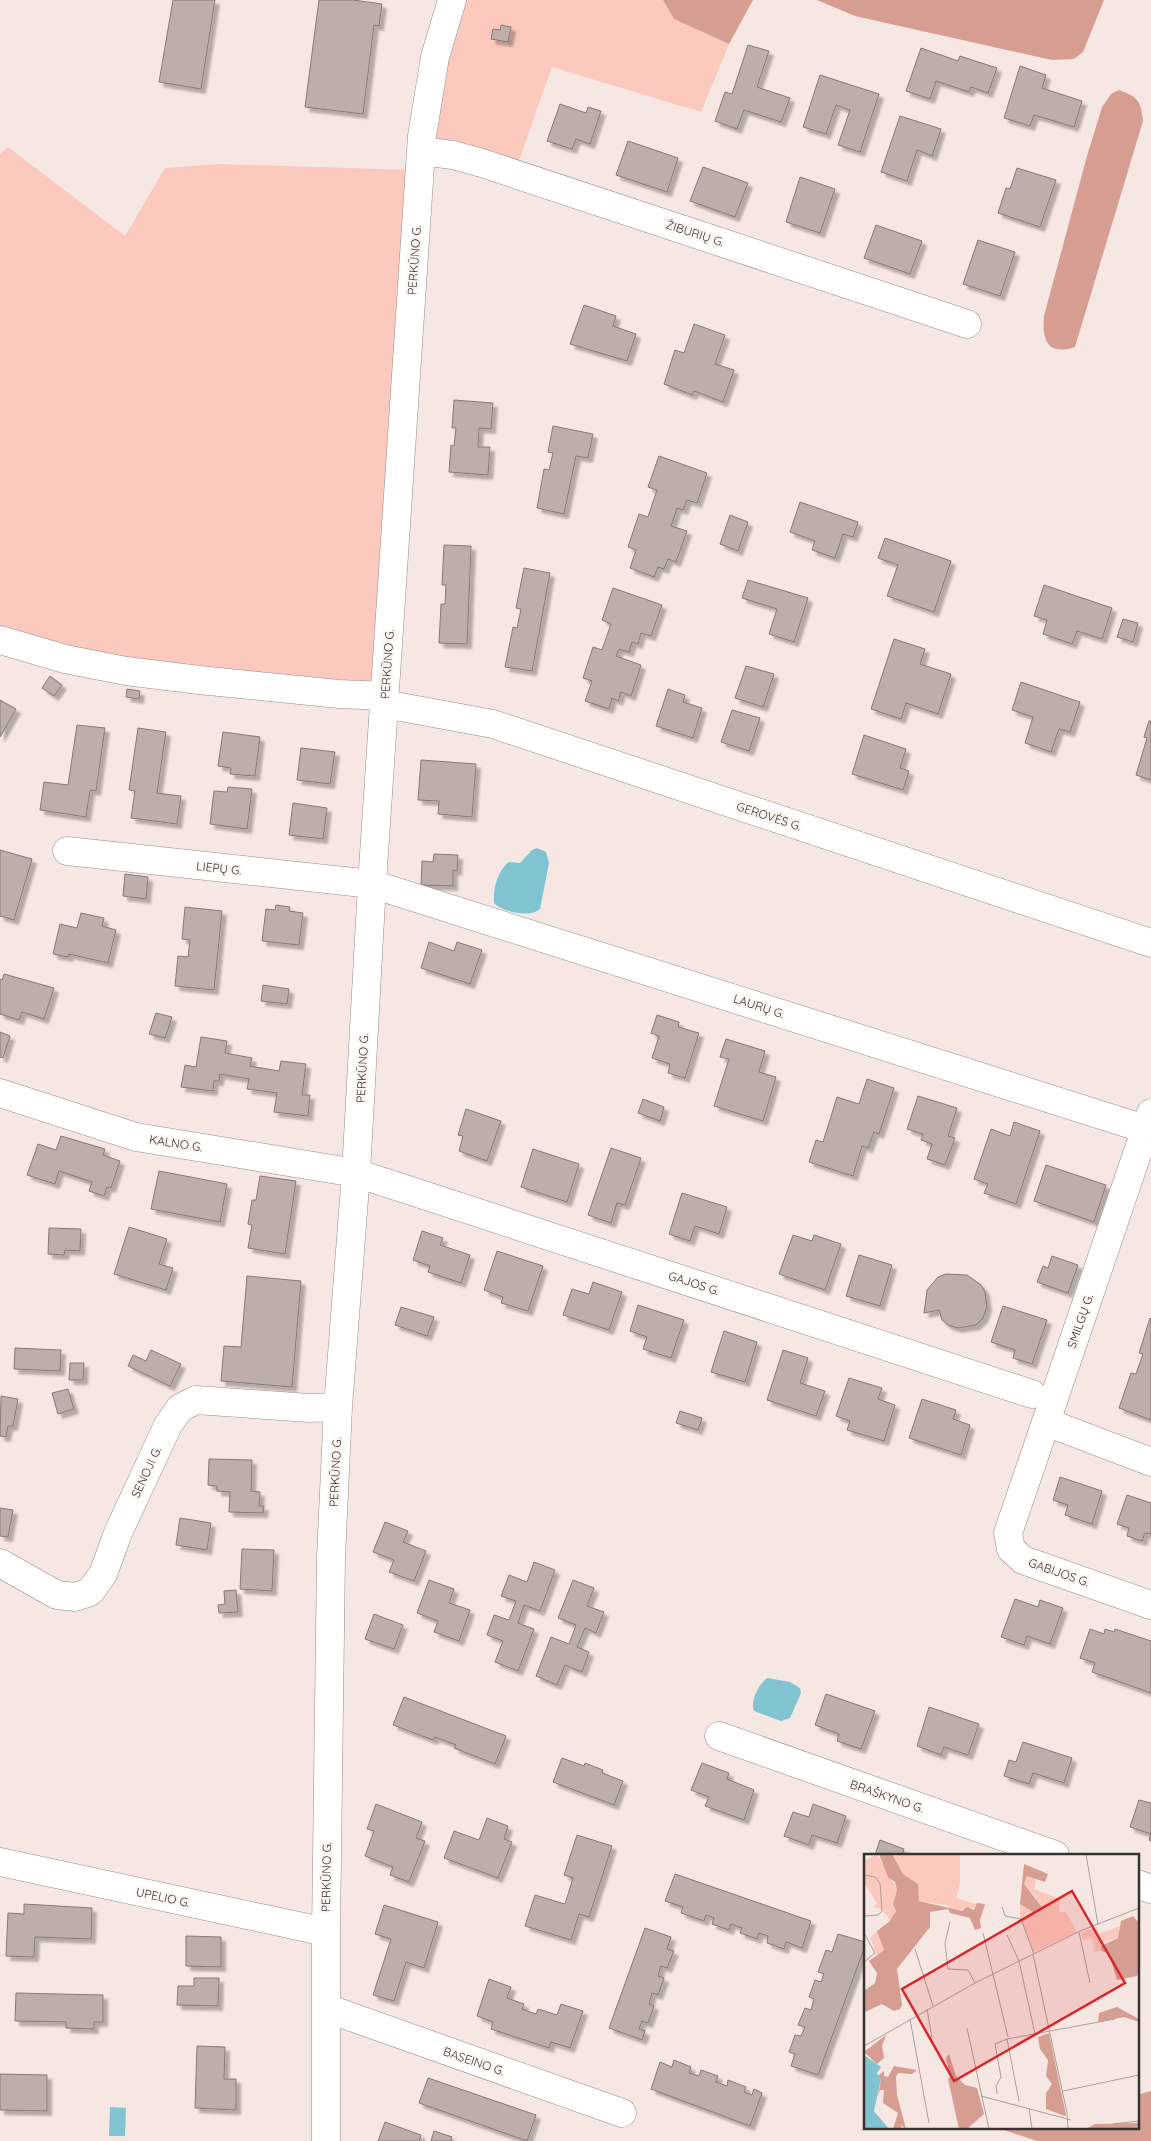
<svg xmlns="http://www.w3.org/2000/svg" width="1151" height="2141" font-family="Quicksand,sans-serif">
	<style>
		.green { fill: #fcc9bf }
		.forest { fill: #d69d92 }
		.water { fill: #7fc4d0 }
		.building { fill: #bdaeaa; stroke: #877875; filter: url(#shadow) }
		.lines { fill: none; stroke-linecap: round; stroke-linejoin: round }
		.minor-casing { stroke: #998a87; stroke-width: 29 }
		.minor { stroke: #fff; stroke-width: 28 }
		.labels { text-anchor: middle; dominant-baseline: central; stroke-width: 4.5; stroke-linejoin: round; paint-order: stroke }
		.street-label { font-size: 12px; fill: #373130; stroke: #fdf6f5 }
		.inset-road { fill: none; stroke: #aa9e9b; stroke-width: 1 }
		.view { fill: #d62828; fill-opacity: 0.15; stroke: #d62828; stroke-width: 2.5 }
		.inset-edge { fill: none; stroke: #373130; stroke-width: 2.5 }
	</style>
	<defs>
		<filter id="shadow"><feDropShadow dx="4.5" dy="4.5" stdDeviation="1" flood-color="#0004"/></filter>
	</defs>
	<rect width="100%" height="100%" fill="#f7e7e3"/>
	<!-- green -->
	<path class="green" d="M465 0H663L674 19 729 44 701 112 552 67 519 160 432 139 444 71Z
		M8 147 125 236 165 168 219 164 411 170 376 672 367 689 142 667 0 632V154Z"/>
	<!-- forest -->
	<path class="forest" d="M663 0H753L729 44 674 19Z
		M817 0H1104L1083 52 1074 59 1052 60 855 16Z
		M1119 90C1138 97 1141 101 1143 121L1075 347C1047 356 1042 340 1044 316L1087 156 1102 107 1111 94Z
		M1151 2091V2141H1037L995 2127H1137V2095Z"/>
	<!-- water -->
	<path class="water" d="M537 848 546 852 549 863 540 909C530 918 503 912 494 903 493 889 497 871 509 862L520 863 532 850Z
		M767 1678 790 1682 800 1688 801 1693 790 1718 781 1721 754 1711C750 1701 759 1684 767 1678Z
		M110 2107 126 2108 125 2136H109Z"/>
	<!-- building -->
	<path class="building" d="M173 0H215L201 89 159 82Z
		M319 0H353L382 4 379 26 374 25 363 114 305 107Z
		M501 25 511 27 508 42 491 39 493 29 500 30Z
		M748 45 769 51 757 87 790 98 781 122 744 110 737 129 715 121 725 92 732 94Z
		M921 48 958 61 960 56 997 68 988 93 971 87 969 92 936 81 930 99 906 91Z
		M1020 66 1046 75 1042 88 1082 101 1074 127 1034 115 1030 126 1004 118Z
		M820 75 879 94 860 152 838 145 850 110 836 105 826 134 803 127Z
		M560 104 586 113 588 107 601 111 590 144 576 139 572 149 547 141Z
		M900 116 941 129 932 156 917 150 907 181 881 172Z
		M628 141 678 158 667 192 616 175Z
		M703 167 748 183 735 217 690 201Z
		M1017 168 1056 180 1040 227 998 213 1006 188 1010 189Z
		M800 177 835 189 820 233 786 222Z
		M876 225 922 241 910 274 864 258Z
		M978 240 1015 252 1000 296 963 284Z
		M584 305 616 316 613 326 636 334 627 361 570 344Z
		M694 324 725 335 715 364 734 370 723 402 694 391 692 395 664 384 675 350 684 353Z
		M454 400 493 403 491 429 479 428 478 447H490L488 475 449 472 451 445 454 446 456 428H452Z
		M553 426 593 434 588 458 576 456 564 514 537 508 544 469 549 470 553 453 548 452Z
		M659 456 707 473 697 503 687 500 683 510 677 508 671 526 687 531 676 562 668 559 664 569 658 567 654 577 630 568 636 550 628 547 639 514 648 517 657 490 648 487Z
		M800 502 858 522 853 537 843 534 835 558 812 550 815 541 790 532Z
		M730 515 748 522 738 551 720 544Z
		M885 538 951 561 934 612 887 596 898 565 878 558Z
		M444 545 471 546 467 644 439 643 441 604H445L446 585H442Z
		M524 568 550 573 532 671 505 667 513 627 517 628 521 609 516 608Z
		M748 580 808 598 794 642 769 634 777 609 742 598Z
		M1044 585 1112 608 1102 639 1077 631 1072 644 1043 634 1047 620 1034 616Z
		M613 588 662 605 651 636 641 633 638 644 632 642 629 652 619 649 616 656 641 665 631 696 621 692 618 701 612 698 609 709 585 701 592 681 583 678 593 647 602 650 611 624 602 620Z
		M1123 619 1138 623 1133 642 1117 637Z
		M894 639 925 649 920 664 951 674 938 714 906 703 901 719 871 709Z
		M746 666 774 674 763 707 735 698Z
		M50 676 62 685 54 696 42 688Z
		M1021 682 1080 702 1070 732 1059 729 1051 752 1025 743 1033 717 1012 710Z
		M127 689 140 691 139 699 126 697Z
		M668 689 685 695 683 702 702 708 693 738 656 726Z
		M0 700 16 709 0 737Z
		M732 710 760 718 749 751 721 742Z
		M1149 721H1151V780L1136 775 1147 738 1144 737Z
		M77 725 105 728 96 791 90 790 86 817 40 810 44 782 68 785Z
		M138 728 166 732 157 793 181 796 177 824 131 818 135 791 129 790Z
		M223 732 260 737 255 776 230 774 231 768 218 766Z
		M864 735 906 749 900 768 909 771 903 790 852 774Z
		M301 748 335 752 330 784 297 780Z
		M421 760 476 764 472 817 438 814 439 801 418 800Z
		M228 787 252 789 247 829 210 824 214 791 227 792Z
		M293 803 327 808 323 839 289 835Z
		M0 850 32 859 14 920 0 916Z
		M434 854 458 855 457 871 453 870V886L421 885 422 861 433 862Z
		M125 874 148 877 146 899 123 896Z
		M276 905 290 907 289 911 303 913 299 945 262 941 266 909 275 910Z
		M185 907 222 911 214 990 175 986 178 956 188 957 190 940 182 939Z
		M81 913 104 918 102 926 116 930 108 963 69 954 68 957 53 954 60 924 77 928Z
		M429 942 454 951 457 942 482 950 470 984 421 968Z
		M4 974 54 988 44 1019 22 1012 19 1020 0 1014V979L2 980Z
		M263 985 289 989 287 1004 261 1001Z
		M156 1013 172 1017 165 1038 149 1034Z
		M657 1015 679 1022 678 1027 699 1033 685 1078 668 1073 670 1064 652 1058 659 1036 651 1033Z
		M0 1032 10 1036 3 1058 0 1057Z
		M201 1037 227 1041 225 1053 252 1058 250 1066 279 1071 281 1061 306 1064 302 1095H310L308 1116 274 1112 277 1093 247 1089 249 1079 220 1074 219 1081H214L213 1091 181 1087 185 1065 196 1067Z
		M726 1039 765 1051 759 1072 776 1077 763 1121 714 1106 729 1059 720 1057Z
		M867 1079 894 1088 879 1134 874 1132 868 1148 862 1146 853 1176 809 1162 816 1140 823 1142 837 1097 859 1104Z
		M918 1096 957 1108 948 1136 955 1138 945 1165 927 1159 932 1144 921 1140 923 1134 907 1129Z
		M643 1099 664 1107 660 1121 638 1113Z
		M466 1109 501 1121 487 1161 459 1151 463 1136 458 1135Z
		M1014 1122 1040 1131 1016 1204 984 1193 988 1184 974 1179 991 1129 1010 1136Z
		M61 1136 105 1149 103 1155 120 1161 111 1188 107 1187 104 1196 89 1191 92 1182 59 1171 55 1184 27 1175 38 1144 56 1150Z
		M611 1148 641 1158 625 1205 617 1203 611 1223 588 1215Z
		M533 1149 579 1164 567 1202 521 1187Z
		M1046 1165 1106 1185 1094 1222 1034 1201Z
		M159 1171 227 1184 220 1222 151 1209Z
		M260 1176 296 1181 285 1254 248 1248 252 1225 248 1224 252 1200H256Z
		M682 1193 727 1207 719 1234 695 1226 690 1241 669 1234Z
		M129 1227 167 1239 159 1264 173 1268 166 1290 114 1274Z
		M49 1228 81 1229 80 1251 65 1250 64 1255 48 1254Z
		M422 1231 443 1238 440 1245 470 1255 461 1283 428 1272 430 1266 413 1260Z
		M793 1235 812 1241 814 1235 841 1244 825 1290 779 1274Z
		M497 1251 543 1266 528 1311 501 1303 503 1297 484 1290Z
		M859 1255 892 1265 880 1306 846 1296Z
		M1052 1256 1078 1265 1068 1293 1037 1282 1043 1266 1048 1268Z
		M946 1274 967 1275 981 1285 985 1292 987 1307 983 1318 976 1325 958 1328 948 1325 942 1320 939 1310 924 1313 927 1290 938 1277Z
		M247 1276 301 1281 292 1387 221 1381 224 1346 241 1347Z
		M593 1282 622 1292 609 1330 563 1315 572 1289 589 1294Z
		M638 1305 684 1320 671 1358 643 1349 647 1337 630 1331Z
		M1003 1306 1047 1320 1032 1364 1013 1358 1015 1350 991 1342Z
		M401 1307 434 1317 427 1336 395 1325Z
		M1150 1318 1151 1319V1420L1119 1408 1131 1373 1136 1374 1143 1354 1139 1353Z
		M724 1331 757 1342 745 1382 711 1372Z
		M15 1348 61 1350 60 1371 14 1369Z
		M151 1350 181 1364 170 1386 128 1366 133 1355 146 1361Z
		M783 1350 808 1358 800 1383 825 1391 816 1416 767 1400Z
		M70 1363H84L83 1380H69Z
		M849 1378 882 1388 878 1399 895 1405 884 1441 847 1430 850 1421 836 1416Z
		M68 1389 74 1409 58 1414 52 1393Z
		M1 1396 18 1399 13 1426H8L6 1437 0 1436Z
		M922 1399 956 1410 953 1419 970 1425 961 1455 909 1438Z
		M680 1411 702 1418 698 1430 676 1423Z
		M209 1459 252 1460 251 1491 260 1492 259 1506H264L263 1513 229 1512 230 1492 217 1491V1486L208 1485Z
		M1060 1477 1102 1491 1092 1524 1065 1515 1068 1505 1053 1500Z
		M1127 1495 1151 1503V1534L1145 1533 1142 1541 1127 1536 1129 1528 1117 1524Z
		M0 1508 13 1510 8 1537 0 1536Z
		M180 1518 211 1523 207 1550 176 1545Z
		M385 1522 408 1531 403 1542 426 1551 414 1581 389 1572 394 1560 373 1552Z
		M242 1549 274 1550 272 1591 240 1589Z
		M534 1562 555 1570 540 1611 524 1605 518 1623 534 1629 518 1671 495 1662 503 1641 487 1635 494 1615 509 1620 516 1601 501 1596 509 1575 527 1582Z
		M429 1580 454 1589 449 1603 470 1610 459 1641 434 1632 438 1621 417 1613Z
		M573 1580 594 1588 587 1606 604 1612 596 1633 585 1628 577 1647 589 1652 582 1672 565 1665 557 1685 536 1676 551 1637 569 1644 576 1625 558 1618Z
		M236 1590 238 1612 219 1613 218 1605 225 1604 224 1591Z
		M1015 1599 1038 1607 1040 1600 1063 1608 1050 1644 1027 1636 1024 1645 1001 1637Z
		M374 1614 403 1625 394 1649 365 1639Z
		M1090 1629 1104 1634 1105 1629 1114 1632 1115 1629 1151 1641V1693L1092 1672 1095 1663 1080 1658Z
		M826 1694 875 1711 861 1749 837 1741 839 1734 815 1725Z
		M404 1697 506 1736 495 1764 454 1748 456 1745 435 1737 433 1740 393 1725Z
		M929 1707 979 1724 968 1755 944 1747 941 1755 917 1746Z
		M1023 1742 1072 1758 1064 1783 1033 1773 1029 1784 1004 1776 1009 1760 1016 1762Z
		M562 1758 584 1766 585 1763 603 1770 602 1773 623 1781 614 1805 553 1782Z
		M702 1763 729 1773 727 1779 754 1790 744 1820 705 1806 709 1797 691 1790Z
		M1139 1800 1151 1803V1841L1149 1840 1151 1834 1130 1827Z
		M376 1804 422 1822 416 1838 425 1841 409 1882 390 1875 393 1867 365 1856 374 1831 367 1829Z
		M813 1804 846 1816 837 1843 812 1835 809 1845 784 1836 793 1812 809 1817Z
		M487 1818 508 1826 504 1839 512 1842 498 1878 444 1858 454 1831 479 1840Z
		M577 1835 612 1846 589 1917 579 1914 571 1940 525 1926 535 1895 565 1904 573 1878 564 1875Z
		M880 1840 904 1849 902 1855H875Z
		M675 1874 811 1921 802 1948 786 1942 784 1949 767 1943 768 1936 759 1933 757 1939 740 1933 742 1928 731 1924 729 1930 712 1924 714 1918 706 1915 704 1921 681 1913 683 1907 665 1901Z
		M24 1904 92 1908 91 1939 35 1937 34 1957 6 1956 8 1913 24 1914Z
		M384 1905 438 1922 424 1968 406 1962 394 2001 373 1995 391 1939 375 1934Z
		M645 1928 671 1937 667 1949 674 1951 667 1968 661 1966 658 1976 664 1978 658 1995 652 1993 649 2004 654 2006 648 2023 642 2021 639 2029 645 2031 642 2040 609 2028Z
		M838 1934 865 1942V1946L818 2075 791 2066 795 2054 789 2052 795 2035 801 2036 805 2027 798 2025 805 2008 811 2010 814 1999 809 1997 815 1980 821 1982 824 1974 818 1972 826 1950 832 1952Z
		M186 1936 221 1937V1967L186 1966Z
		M194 1978H219L218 2006 177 2005 178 1986H194Z
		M489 1979 511 1987 507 1998 524 2004 522 2009 536 2014 538 2009 557 2015 561 2004 583 2011 570 2048 551 2042 549 2048 491 2029 493 2022 477 2016Z
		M16 1993 103 1995V2022H94V2029L66 2028V2022L15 2021Z
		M197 2046 225 2047 224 2079H236V2110L195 2108Z
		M674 2060 691 2067 689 2073 699 2076 701 2070 718 2076 716 2082 727 2086 728 2080 746 2087 744 2092 752 2095 754 2089 762 2093 750 2126 651 2089 660 2062 672 2067Z
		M0 2074 47 2075V2111L0 2110Z
		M428 2078 536 2115 527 2141 419 2103Z
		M385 2122 421 2135 419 2141H378Z
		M434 2131 452 2137 451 2141H431Z"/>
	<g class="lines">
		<!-- minor casing -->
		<g class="minor-casing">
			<path id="minor" d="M421 151 453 155 482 163 967 324
				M0 640 65 659 126 671 199 680 339 694 385 696
				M384 704 493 724 1151 943
				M67 851 372 884 1145 1129
				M0 1093 136 1137 356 1173 1032 1394
				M1151 1113 1046 1422 1151 1462
				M1046 1422 1008 1533 1011 1549 1023 1560 1151 1605
				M0 1563 57 1595 75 1597 90 1592 103 1574 118 1533 168 1425 180 1408 196 1400 309 1408 338 1407
				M719 1736 1055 1855
				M0 1862 326 1932
				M1137 1884 1151 1889
				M326 2008 622 2113
				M326 2141V1932L331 1557 338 1407 356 1173 372 884 422 136 435 57 452 0"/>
		</g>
		<!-- minor -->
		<use href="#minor" class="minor"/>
	</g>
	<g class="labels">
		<!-- street labels -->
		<g class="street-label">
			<text transform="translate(695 233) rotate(18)">ŽIBURIŲ G.</text>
			<text transform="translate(414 260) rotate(-86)">PERKŪNO G.</text>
			<text transform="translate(387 664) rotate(-86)">PERKŪNO G.</text>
			<text transform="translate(769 816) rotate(18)">GEROVĖS G.</text>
			<text transform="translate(219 868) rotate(6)">LIEPŲ G.</text>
			<text transform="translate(759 1006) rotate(18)">LAURŲ G.</text>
			<text transform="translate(362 1068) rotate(-87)">PERKŪNO G.</text>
			<text transform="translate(176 1143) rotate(9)">KALNO G.</text>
			<text transform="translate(694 1283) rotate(18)">GAJOS G.</text>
			<text transform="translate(1080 1321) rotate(-71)">SMILGŲ G.</text>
			<text transform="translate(146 1472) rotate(-65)">SENOJI G.</text>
			<text transform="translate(335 1472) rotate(-87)">PERKŪNO G.</text>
			<text transform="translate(1059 1572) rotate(19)">GABIJOS G.</text>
			<text transform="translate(887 1796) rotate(19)">BRAŠKYNO G.</text>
			<text transform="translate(326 1877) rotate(-89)">PERKŪNO G.</text>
			<text transform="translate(163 1897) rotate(12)">UPELIO G.</text>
			<text transform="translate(474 2061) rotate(19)">BASEINO G.</text>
		</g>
	</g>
	<!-- overview -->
	<g transform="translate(864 1854)">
		<rect width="275" height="275" fill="#f7e7e3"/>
		<path d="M13 0 33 35 29 50 32 57 27 67 17 55 10 53 13 49 0 29V7ZM41 0H96V30L92 44 112 50 111 54 88 56 83 51 55 47 54 30 39 20 29 2ZM163 22 172 25 170 35 196 45 195 58H202L213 78 170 98 156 62V50L169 57 176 49 160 30ZM256 72 254 84 239 88 238 97 231 98 228 84 219 86 217 78 233 73 235 80ZM13 77 20 96 13 101 6 84Z" fill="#fcc9bf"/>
		<path d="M15 0H28L39 20 54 30 55 47 98 57 103 53 110 56 113 49 121 50 116 66 117 74 111 76 106 64 86 59 84 55 66 58V73L33 115 38 151 36 155 30 157 18 150 1 158 0 137 11 129 13 119 5 107 20 96 13 77 26 67 32 57 29 50 33 36 31 28 24 23ZM160 10 184 20 181 28 163 22 160 30 178 53 169 58 156 50ZM269 62 275 69V116L273 122 253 126 245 100 238 97 237 92 254 84 257 67ZM253 153 275 165V168L260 163 234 168 235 159ZM185 179 202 261 201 262 182 255V239L188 230 182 222 184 206 176 195 174 183ZM22 181 18 192 20 204 13 210 0 198ZM85 200 92 222 101 231 113 234 120 260 103 275H95L84 225 86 222 82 204ZM30 212 53 216 48 220 34 219 32 223 33 241 42 275 37 271V275H29L34 259 19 249 20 236H16L14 243 17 225 14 222 20 217V222L24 223ZM275 269V275H222L231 270Z" fill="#d69d92"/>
		<path d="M0 201 17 213 13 219 17 225 10 257 25 275H0Z" fill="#7fc4d0"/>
		<path class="inset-road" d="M222 0 234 71M0 21 11 23 16 29 18 57 14 61 0 62M138 53 141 62 157 65 170 100M86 68 81 89 84 115 104 116 111 129M215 78 226 129M0 79 11 99 0 108M119 79 144 183M143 81 155 107 171 180M51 95 69 152M169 100 203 259 204 275M63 155 68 184M46 165 65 269M103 174 125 275M0 192 111 129 216 77 275 54M199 237 275 221M133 240 132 232 137 223 131 190 143 185M117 242 207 266M155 247 143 185 251 165M165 254 168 275M249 270 275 267"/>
		<path class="view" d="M208 37 261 129 90 227 38 135Z"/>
		<rect width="275" height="275" class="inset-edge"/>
	</g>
</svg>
